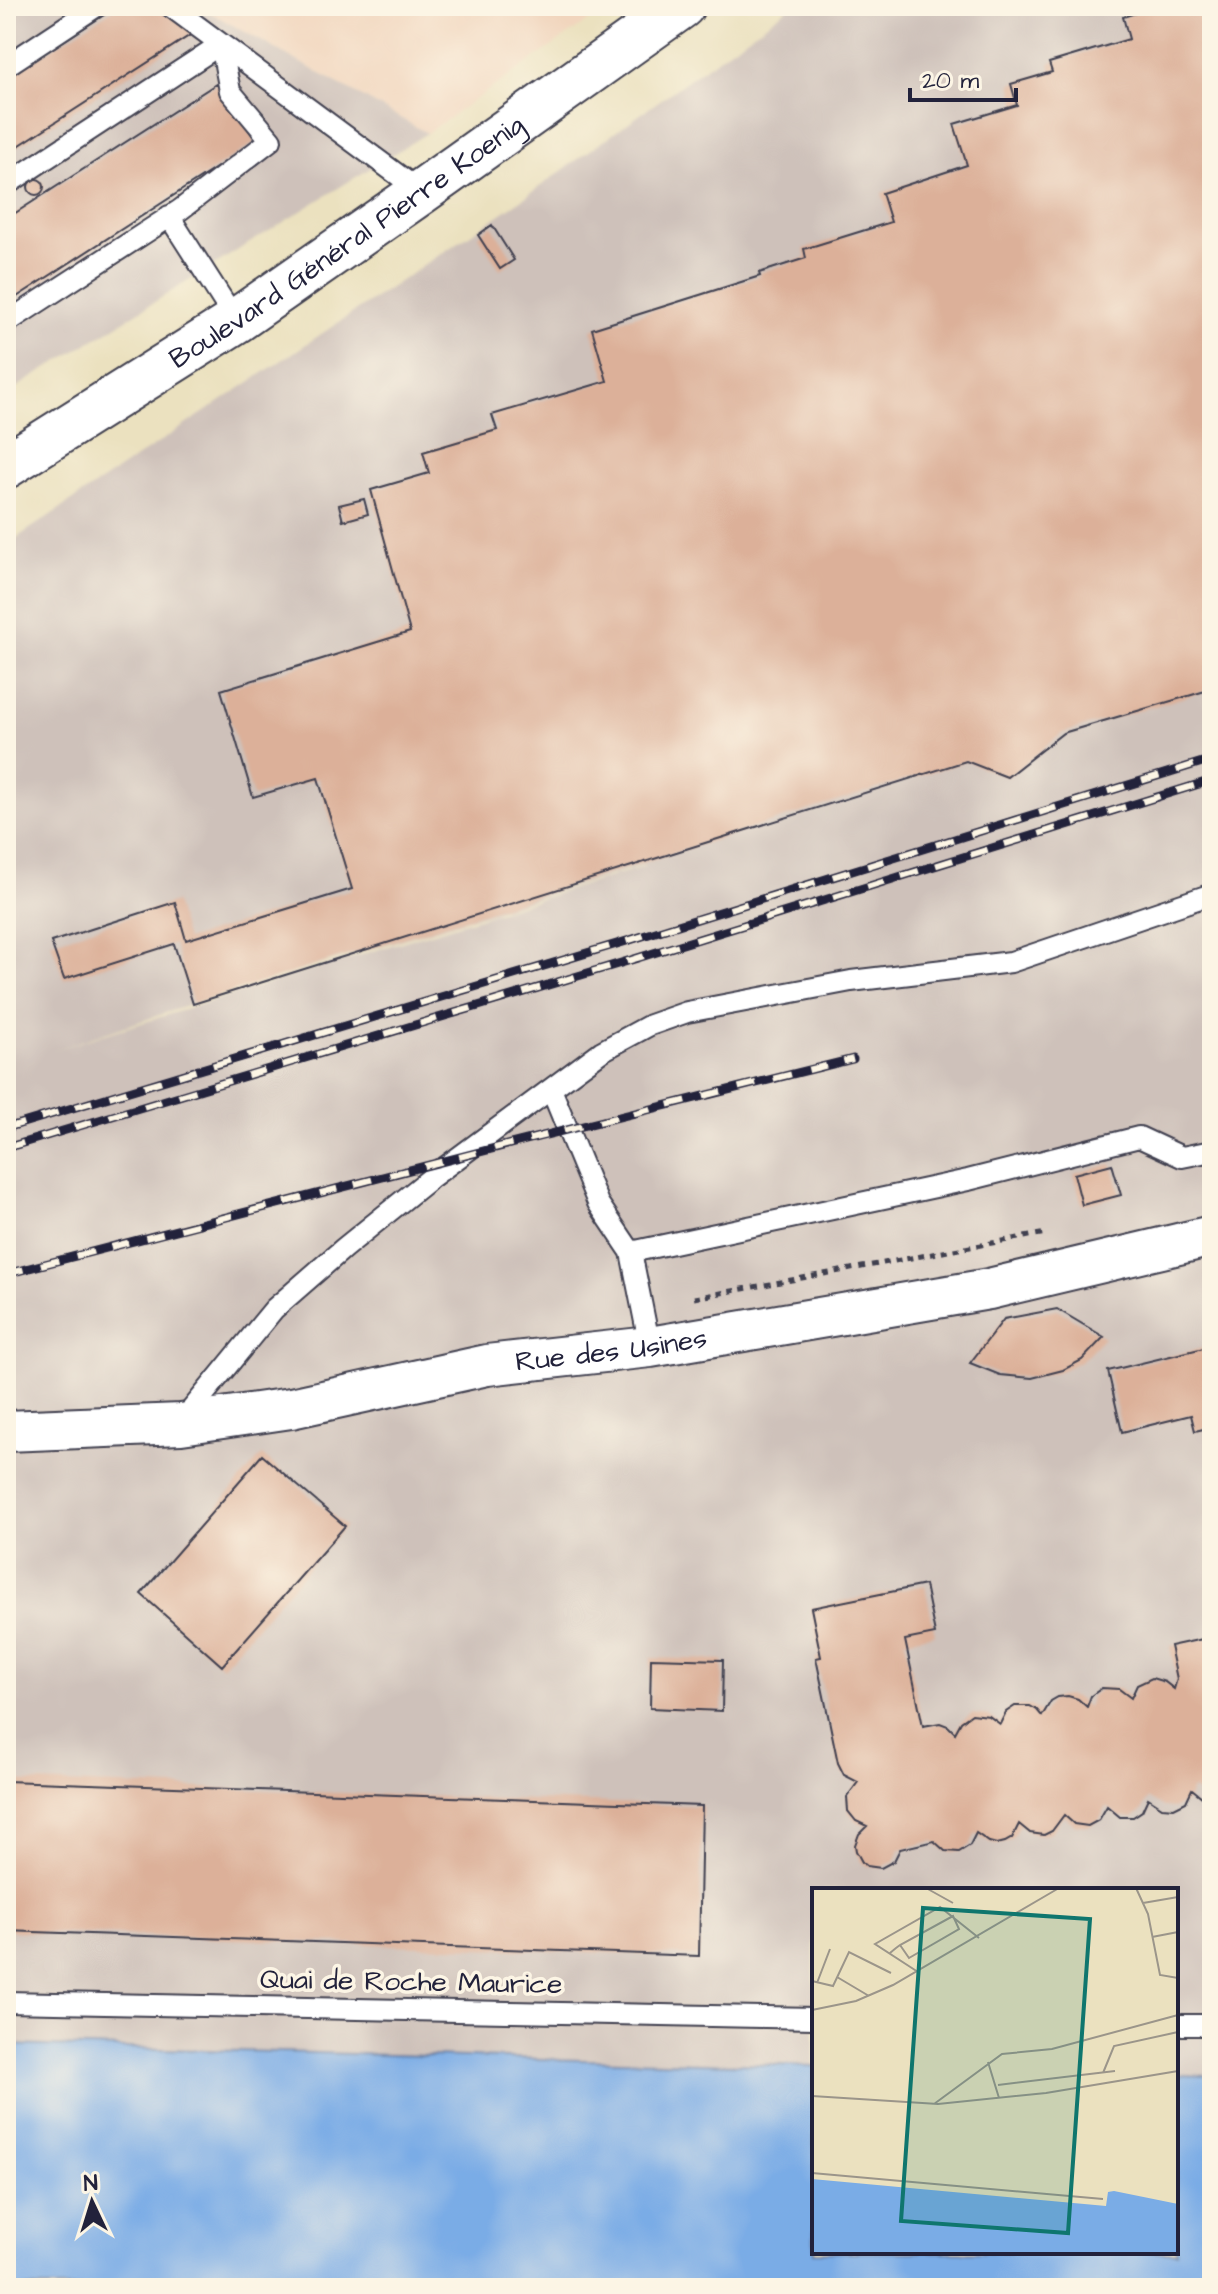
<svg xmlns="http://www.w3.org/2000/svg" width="1218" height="2294" font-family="'Architects Daughter',sans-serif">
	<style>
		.built { fill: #f1d5bd }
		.industrial { fill: #cec1ba; fill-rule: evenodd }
		.water { fill: #7aace6; stroke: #4e6790; stroke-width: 2 }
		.building { fill: #dcb099 }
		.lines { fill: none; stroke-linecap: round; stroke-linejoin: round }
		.service-casing { stroke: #403f4f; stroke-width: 24 }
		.minor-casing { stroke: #403f4f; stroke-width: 44 }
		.primary-casing { stroke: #403f4f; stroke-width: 48 }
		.path { stroke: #403f4f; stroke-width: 5; stroke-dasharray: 6 6; stroke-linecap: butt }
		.service { stroke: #fff; stroke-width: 20 }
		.minor { stroke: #fff; stroke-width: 40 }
		.primary { stroke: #fff; stroke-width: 44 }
		.rail-casing { stroke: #22223b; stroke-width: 9 }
		.rail { stroke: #fcf5e5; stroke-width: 6; stroke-dasharray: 18; stroke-linecap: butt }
		.labels { text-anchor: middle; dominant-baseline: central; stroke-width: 7; stroke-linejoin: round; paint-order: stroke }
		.street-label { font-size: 28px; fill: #22223b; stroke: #fcf5e5 }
		.inset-road { fill: none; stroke: #9b958a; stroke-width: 2 }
		.view { fill: #0f766e; fill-opacity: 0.15; stroke: #0f766e; stroke-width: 4 }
		.inset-edge { fill: none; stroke: #22223b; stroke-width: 4 }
	</style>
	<rect width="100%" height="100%" fill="#fcf5e5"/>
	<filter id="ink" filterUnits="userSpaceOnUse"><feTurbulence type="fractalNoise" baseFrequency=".0125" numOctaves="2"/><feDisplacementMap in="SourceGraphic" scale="16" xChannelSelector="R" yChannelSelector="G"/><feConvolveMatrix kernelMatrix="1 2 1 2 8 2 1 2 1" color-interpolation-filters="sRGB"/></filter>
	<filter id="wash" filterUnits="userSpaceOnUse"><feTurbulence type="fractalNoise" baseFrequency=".006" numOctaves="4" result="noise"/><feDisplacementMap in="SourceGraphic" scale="32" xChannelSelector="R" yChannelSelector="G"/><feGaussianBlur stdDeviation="1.8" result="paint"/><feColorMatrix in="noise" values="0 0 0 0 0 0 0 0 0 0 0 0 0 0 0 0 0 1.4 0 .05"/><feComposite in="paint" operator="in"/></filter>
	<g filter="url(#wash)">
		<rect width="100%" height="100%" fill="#ebe1bf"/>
		<!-- built -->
		<path class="built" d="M198 6H610L427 133Z"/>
		<!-- industrial -->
		<path class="industrial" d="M6 6H198L427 133 6 394Z
			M791 6H1212V2076L1176 2075V1890H814V2066L6 2045V545L517 203ZM644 865 645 866 51 1051 193 1004Z"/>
		<!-- water -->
		<path class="water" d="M6 2045 814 2066V2252H1176V2075L1212 2076V2288H6Z"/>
		<g id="blocks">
			<!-- building -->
			<path class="building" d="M118 6H149L198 30 6 154V78Z
				M1157 6H1212V689L1063 733 1007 777 966 761 193 1004 174 944 64 979 51 942 175 902 186 940 352 889 318 778 253 797 221 690 410 632 371 490 429 473 423 452 497 430 492 415 607 381 592 329 760 276 759 273 806 258 804 249 891 222 882 193 967 165 954 124 1017 105 1011 84 1052 72 1049 63 1129 39 1123 17Z
				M216 84 220 87 254 138 253 144 6 304V219Z
				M28 187a8 8 0 1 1 16 0a8 8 0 1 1-16 0Z
				M492 225 514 260 500 269 478 235Z
				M364 499 368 514 343 521 339 505Z
				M1112 1164 1121 1195 1082 1205 1074 1174Z
				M1057 1309 1104 1337 1082 1360 1063 1370 1032 1378 1000 1375 970 1363 1004 1319Z
				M1212 1346V1427L1195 1431 1191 1415 1122 1432 1108 1371Z
				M262 1455 345 1526 222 1666 141 1594Z
				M925 1585 935 1634 905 1640 923 1726 940 1723 948 1726 955 1733 961 1722 972 1714 989 1716 1000 1724 1006 1712 1015 1706H1030L1037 1710 1042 1716 1051 1701 1058 1697 1068 1696 1078 1699 1087 1707 1091 1696 1102 1688 1119 1689 1131 1698 1137 1685 1152 1678 1165 1682 1174 1689 1177 1679 1170 1646 1212 1637V1800L1202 1797 1192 1789 1186 1802 1174 1808 1162 1807 1148 1798 1142 1811 1133 1817H1120L1107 1806 1099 1820 1088 1826 1074 1824 1064 1815 1052 1831 1044 1835 1030 1833 1019 1824 1012 1838 1005 1842 997 1844 989 1842 976 1833 970 1845 959 1852 945 1851 934 1841 900 1849 894 1861 881 1868 867 1866 862 1862 856 1851 855 1845 859 1834 867 1826 856 1821 848 1811 847 1797 858 1782 844 1775 838 1763 816 1658 821 1657 811 1608Z
				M651 1658 723 1660 722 1711 650 1708Z
				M6 1781 702 1806 699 1956 6 1931Z"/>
		</g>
	</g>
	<g filter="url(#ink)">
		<use href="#blocks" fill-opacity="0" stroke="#403f4f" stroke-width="2"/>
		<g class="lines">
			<!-- service casing -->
			<g class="service-casing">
				<path id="service" d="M170 6 421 192
					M6 66 97 6
					M6 185 221 44 230 91 271 140 180 210 6 323
					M169 216 236 321
					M551 1089 598 1203 631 1252 650 1347
					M631 1252 968 1180 1139 1137 1182 1157 1212 1151
					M183 1420 274 1309 344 1248 432 1177 602 1051 650 1025 687 1012 851 981 1011 962 1212 894
					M6 2002 814 2018
					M1176 2025H1212"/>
			</g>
			<!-- minor casing -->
			<g class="minor-casing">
				<g id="minor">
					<path id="s1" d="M6 1431 181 1424 291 1408 487 1365 650 1347 989 1289 1212 1236"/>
				</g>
			</g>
			<!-- primary casing -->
			<g class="primary-casing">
				<g id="primary">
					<path id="s2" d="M6 466 236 321 421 192 682 6"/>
				</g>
			</g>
			<!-- path -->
			<path class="path" d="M694 1298 1046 1233"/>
			<!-- service -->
			<use href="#service" class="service"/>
			<!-- minor -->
			<use href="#minor" class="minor"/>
			<!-- primary -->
			<use href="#primary" class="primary"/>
			<!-- rail casing -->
			<g class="rail-casing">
				<path id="rail" d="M6 1128 630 940 1212 759
					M6 1148 631 960 1212 780
					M6 1274 518 1142 853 1059"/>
			</g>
			<!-- rail -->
			<use href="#rail" class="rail"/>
		</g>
	</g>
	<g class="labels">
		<!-- street labels -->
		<g class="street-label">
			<text stroke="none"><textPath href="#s2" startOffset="408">Boulevard Général Pierre Koenig</textPath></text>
			<text stroke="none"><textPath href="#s1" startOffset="612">Rue des Usines</textPath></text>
			<text transform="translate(411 1982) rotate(1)">Quai de Roche Maurice</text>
		</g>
	</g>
	<!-- overview -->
	<g transform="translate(812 1888)">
		<rect width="366" height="366" fill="#ebe1bf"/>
		<path d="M0 291 294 318 296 304 302 303 366 316V366H0Z" fill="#7aace6"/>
		<path class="inset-road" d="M114 0 141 15M324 0 336 26 348 87 366 90M331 15 366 9M340 49 366 44M78 65 84 60 88 57 141 28 147 41 97 70 88 57M106 84 63 56 128 19 167 50M25 89 57 108M0 93 21 98 37 64 79 85M5 95 18 61M0 122 44 113 81 97 247 0M176 174 187 210M291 185 302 158 366 144M186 197 303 183M0 208 126 216 234 205 366 183M122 216 190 166 240 161 366 127M0 285 291 311"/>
		<path class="view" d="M111 20 278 31 256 345 89 333Z"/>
		<rect width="366" height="366" class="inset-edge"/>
	</g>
	<!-- margin -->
	<rect width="1218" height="2294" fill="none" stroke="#fcf5e5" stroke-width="32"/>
	<!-- north arrow -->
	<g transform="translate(92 2202) rotate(356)" stroke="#fcf5e5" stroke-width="6" paint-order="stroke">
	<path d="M0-6L14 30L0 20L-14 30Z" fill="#22223b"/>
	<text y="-12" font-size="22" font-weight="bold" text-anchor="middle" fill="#22223b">N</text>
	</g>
	<!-- scale -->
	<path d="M910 88v12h106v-12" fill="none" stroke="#22223b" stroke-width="4"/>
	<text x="922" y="88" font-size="24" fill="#22223b" stroke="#fcf5e5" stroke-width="6" paint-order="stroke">20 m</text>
</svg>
